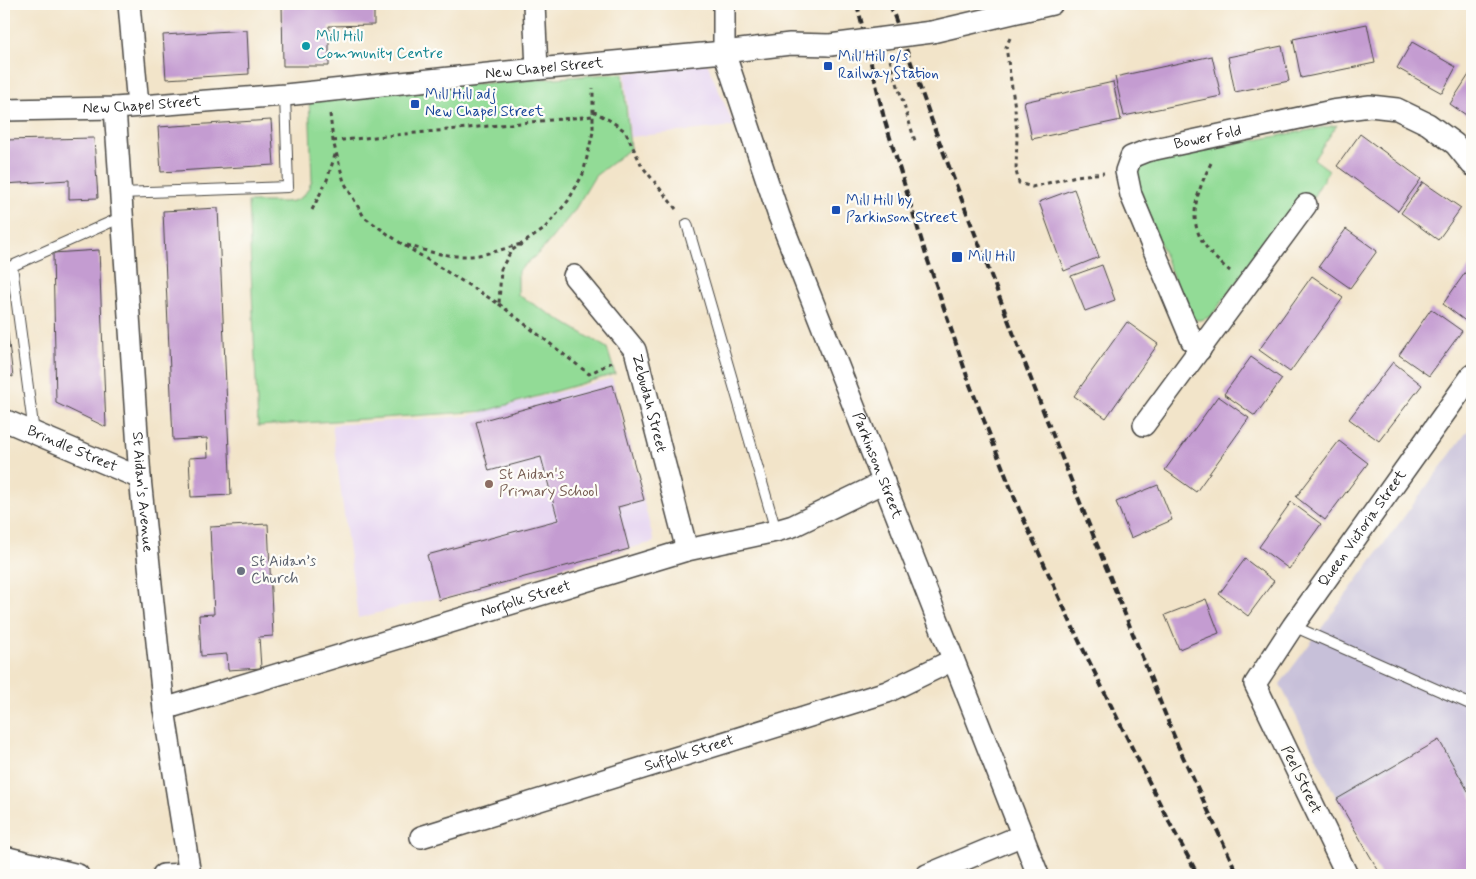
<svg xmlns="http://www.w3.org/2000/svg" width="1476" height="879" font-family="Mynerve,sans-serif">
	<style>
		.built { fill: #e5d3f1 }
		.industrial { fill: #c7c0d9 }
		.green { fill: #92db96; stroke: #5e8360 }
		.building { fill: #c49cd1 }
		.lines { fill: none; stroke-linecap: round; stroke-linejoin: round }
		.lane-casing { stroke: #494743; stroke-width: 12 }
		.street-casing { stroke: #494743; stroke-width: 24 }
		.path { stroke: #494743; stroke-width: 3; stroke-dasharray: 4 4; stroke-linecap: butt }
		.lane { stroke: #fff; stroke-width: 10 }
		.street { stroke: #fff; stroke-width: 21 }
		.rail { stroke: #2b2b2b; stroke-width: 4; stroke-dasharray: 8 4; stroke-linecap: butt }
		.street-bridge-casing { stroke: #494743; stroke-width: 24; stroke-linecap: butt }
		.street-bridge { stroke: #fff; stroke-width: 21 }
		.culture-dot { fill: #0f9aa8; stroke: #fdfcf7; stroke-width: 2 }
		.transit-dot { fill: #1a4fb4; stroke: #fdfcf7; stroke-width: 2 }
		.education-dot { fill: #8d6e63; stroke: #fdfcf7; stroke-width: 2 }
		.worship-dot { fill: #6b7280; stroke: #fdfcf7; stroke-width: 2 }
		.labels { text-anchor: middle; dominant-baseline: central; stroke-width: 4.5; stroke-linejoin: round; paint-order: stroke }
		.culture-label { font-size: 15px; fill: #0d838f; stroke: #fdfcf7; text-anchor: start }
		.transit-label { font-size: 15px; fill: #164399; stroke: #fdfcf7; text-anchor: start }
		.street-label { font-size: 15px; fill: #2b2b2b; stroke: #fdfcf7 }
		.education-label { font-size: 15px; fill: #785e54; stroke: #fdfcf7; text-anchor: start }
		.worship-label { font-size: 15px; fill: #5b616d; stroke: #fdfcf7; text-anchor: start }
	</style>
	<rect width="100%" height="100%" fill="#fdfcf7"/>
	<filter id="ink" filterUnits="userSpaceOnUse"><feTurbulence type="fractalNoise" baseFrequency=".02" numOctaves="2"/><feDisplacementMap in="SourceGraphic" scale="10" xChannelSelector="R" yChannelSelector="G"/><feConvolveMatrix kernelMatrix="1 2 1 2 8 2 1 2 1" color-interpolation-filters="sRGB"/></filter>
	<filter id="wash" filterUnits="userSpaceOnUse"><feTurbulence type="fractalNoise" baseFrequency=".0096" numOctaves="4" result="noise"/><feDisplacementMap in="SourceGraphic" scale="20" xChannelSelector="R" yChannelSelector="G"/><feGaussianBlur stdDeviation="1.12" result="paint"/><feColorMatrix in="noise" values="0 0 0 0 0 0 0 0 0 0 0 0 0 0 0 0 0 1.4 0 .05"/><feComposite in="paint" operator="in"/></filter>
	<g filter="url(#wash)">
		<rect width="100%" height="100%" fill="#f2e4c9"/>
		<!-- built -->
		<path class="built" d="M707 63 734 126 630 137 625 73Z
			M612 378 654 542 358 618 332 425 468 416Z"/>
		<!-- industrial -->
		<path class="industrial" d="M1472 425V875H1381L1337 799 1280 684Z"/>
		<!-- green -->
		<path class="green" d="M623 73 630 149 595 176 574 211 542 250 518 271V295L607 348 615 374 486 411 258 426 248 202C257 202 266 202 276 202 297 202 304 201 312 180L309 96Z
			M1337 125 1314 159 1329 170 1312 199 1304 194 1211 316C1201 321 1197 322 1188 315L1135 180 1139 168 1146 160Z"/>
		<g id="blocks">
			<!-- building -->
			<path class="building" d="M282 4H374V25L329 26V66H283Z
				M1367 24 1375 63 1301 78 1293 39Z
				M247 30 249 74 166 79 163 35Z
				M1412 42 1456 67 1442 93 1397 68Z
				M1282 46 1289 81 1235 92 1228 57Z
				M1212 56 1221 96 1124 116 1115 77Z
				M1472 70V119L1450 104Z
				M1113 82 1121 120 1032 139 1024 102Z
				M271 120 274 165 161 172 158 127Z
				M1360 134 1421 179 1398 211 1337 166Z
				M94 138 98 198 69 199V180L4 184V140Z
				M1423 182 1461 208 1438 240 1401 213Z
				M1074 189 1099 257 1064 271 1039 202Z
				M218 208 231 495 191 497 189 458 208 457 207 438 173 440 163 211Z
				M1346 229 1377 251 1350 288 1319 266Z
				M99 250 106 427 56 403 53 253Z
				M1472 263V326L1443 304Z
				M1102 265 1115 300 1085 311 1071 276Z
				M1312 276 1343 298 1290 372 1259 350Z
				M1431 309 1462 331 1429 376 1399 355Z
				M4 310H5L13 377 4 373Z
				M1127 322 1158 344 1106 418 1074 396Z
				M1251 357 1282 379 1255 416 1224 394Z
				M1393 362 1422 385 1379 441 1349 419Z
				M613 385 644 500 618 507 629 549 439 600 427 555 558 520 541 457 489 471 476 422Z
				M1218 396 1249 418 1196 492 1165 470Z
				M1339 441 1368 463 1325 520 1296 497Z
				M1158 485 1172 520 1131 538 1116 502Z
				M1291 502 1321 524 1289 569 1259 547Z
				M268 524 273 636 259 637 261 668 228 670 227 654 201 656 199 615 214 614 210 527Z
				M1245 559 1274 581 1248 616 1219 594Z
				M1206 599 1219 633 1179 649 1165 615Z
				M1439 740 1472 798V875H1381L1337 799Z"/>
		</g>
	</g>
	<g filter="url(#ink)">
		<use href="#blocks" fill-opacity="0" stroke="#494743" stroke-width="1"/>
		<g class="lines">
			<!-- lane casing -->
			<g class="lane-casing">
				<path id="lane" d="M120 193 288 187 285 95
					M687 224 776 531
					M12 266 34 433
					M4 275 12 266 122 217
					M1293 626 1472 705"/>
			</g>
			<!-- street casing -->
			<g class="street-casing">
				<g id="street">
					<path d="M129 4 138 106"/>
					<path d="M534 4 537 69"/>
					<path id="s1" d="M724 4V52L779 216 1038 875"/>
					<path d="M932 32 1052 4"/>
					<path id="s2" d="M115 108 140 478 164 709 190 875"/>
					<path id="s3" d="M4 110 115 108 285 95 537 69 724 52 790 44 830 45"/>
					<path id="s4" d="M574 276 635 350 687 550"/>
					<path id="s5" d="M1200 350 1192 341 1131 195 1126 171 1131 157 1146 151 1332 111 1370 106 1397 109 1428 124 1455 144 1472 165"/>
					<path id="s6" d="M4 420 140 478"/>
					<path d="M1144 425 1306 205"/>
					<path id="s7" d="M164 709 687 550 776 531 793 526 884 482"/>
					<path id="s8" d="M421 837 887 692 953 660"/>
					<path d="M4 857 78 875"/>
					<path d="M163 875 189 874"/>
					<path d="M927 875 1023 835"/>
					<path id="s9" d="M1347 875 1255 684 1293 626 1472 375"/>
				</g>
			</g>
			<!-- path -->
			<path class="path" d="M1010 38 1006 47 1015 108 1017 135 1016 171 1019 183 1032 187 1076 176 1104 173
				M890 60 915 141
				M593 111 611 121 625 131 642 166 676 209
				M330 114 333 141 344 182 364 217 402 244 499 304 501 269 511 251 543 230 568 201 583 174 593 132V88
				M333 141 593 116
				M1211 163C1188 210 1186 236 1230 271
				M312 210 327 180 336 152
				M407 245C425 251 443 256 462 256 482 257 502 249 521 244
				M499 304 589 374 614 361"/>
			<!-- lane -->
			<use href="#lane" class="lane"/>
			<!-- street -->
			<use href="#street" class="street"/>
			<!-- rail -->
			<path class="rail" d="M857 4 884 118 926 255 970 385 1019 509 1080 643 1168 820 1198 875
				M890 4 938 138 1046 418 1178 746 1238 875"/>
			<!-- street-bridge casing -->
			<g class="street-bridge-casing">
				<path id="street-bridge" d="M830 45 932 32"/>
			</g>
			<!-- street-bridge -->
			<use href="#street-bridge" class="street-bridge"/>
		</g>
	</g>
	<!-- markers -->
	<circle class="culture-dot" cx="306" cy="46" r="5"/>
	<g class="transit-dot">
		<rect x="823" y="61" width="10" height="10" rx="2.5"/>
		<rect x="410" y="99" width="10" height="10" rx="2.5"/>
		<rect x="831" y="205" width="10" height="10" rx="2.5"/>
		<rect x="951" y="251" width="12" height="12" rx="2.5"/>
	</g>
	<circle class="education-dot" cx="489" cy="484" r="5"/>
	<circle class="worship-dot" cx="241" cy="571" r="5"/>
	<g class="labels">
		<!-- culture labels -->
		<g class="culture-label">
			<text x="316" y="37">Mill Hill<tspan x="316" dy="17">Community Centre</tspan></text>
		</g>
		<!-- transit labels -->
		<g class="transit-label">
			<text x="838" y="57">Mill Hill o/s<tspan x="838" dy="17">Railway Station</tspan></text>
			<text x="425" y="95">Mill Hill adj<tspan x="425" dy="17">New Chapel Street</tspan></text>
			<text x="846" y="201">Mill Hill by<tspan x="846" dy="17">Parkinson Street</tspan></text>
			<text x="968" y="257">Mill Hill</text>
		</g>
		<!-- street labels -->
		<g class="street-label">
			<text stroke="none"><textPath href="#s3" startOffset="542">New Chapel Street</textPath></text>
			<text stroke="none"><textPath href="#s3" startOffset="138">New Chapel Street</textPath></text>
			<text stroke="none"><textPath href="#s5" startOffset="289">Bower Fold</textPath></text>
			<text stroke="none"><textPath href="#s4" startOffset="151">Zebudah Street</textPath></text>
			<text stroke="none"><textPath href="#s6" startOffset="74">Brindle Street</textPath></text>
			<text stroke="none"><textPath href="#s1" startOffset="489">Parkinson Street</textPath></text>
			<text stroke="none"><textPath href="#s2" startOffset="385">St Aidan's Avenue</textPath></text>
			<text stroke="none"><textPath href="#s9" startOffset="401">Queen Victoria Street</textPath></text>
			<text stroke="none"><textPath href="#s7" startOffset="378">Norfolk Street</textPath></text>
			<text stroke="none"><textPath href="#s8" startOffset="281">Suffolk Street</textPath></text>
			<text transform="translate(1301 780) rotate(64)">Peel Street</text>
		</g>
		<!-- education labels -->
		<g class="education-label">
			<text x="499" y="475">St Aidan's<tspan x="499" dy="17">Primary School</tspan></text>
		</g>
		<!-- worship labels -->
		<g class="worship-label">
			<text x="251" y="562">St Aidan’s<tspan x="251" dy="17">Church</tspan></text>
		</g>
	</g>
	<!-- margin -->
	<rect width="1476" height="879" fill="none" stroke="#fdfcf7" stroke-width="20"/>
</svg>
